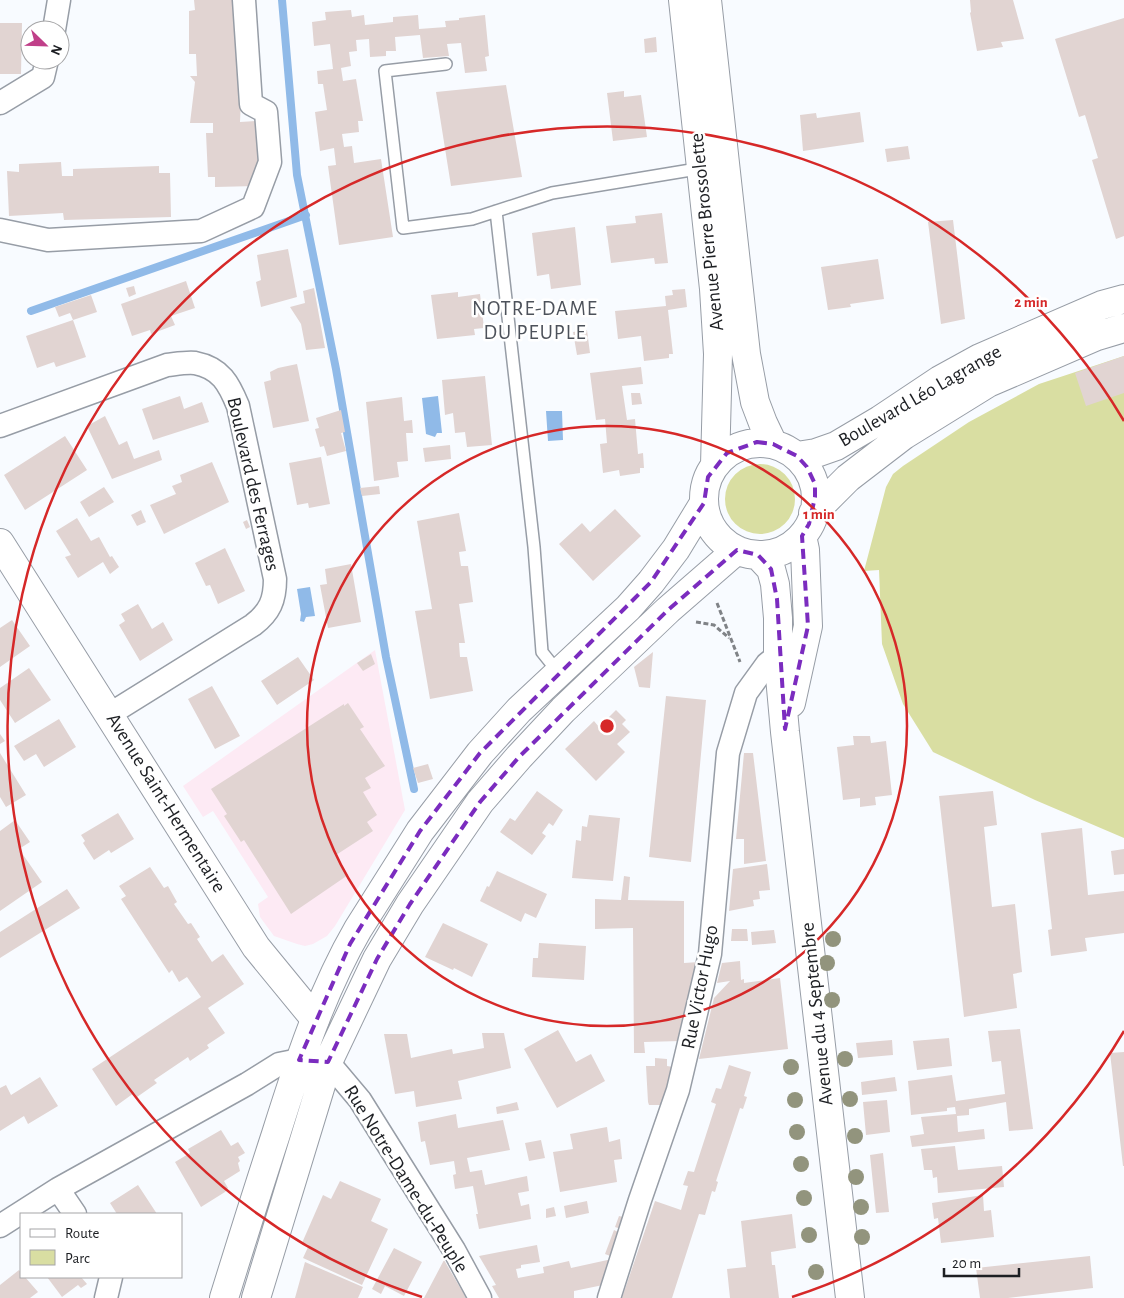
<svg xmlns="http://www.w3.org/2000/svg" width="1124" height="1298" font-family="'Alegreya Sans',sans-serif">
	<style>
		.commercial { fill: #fdeaf4 }
		.green { fill: #d9dea2 }
		.water { fill: #90bae8 }
		.lines { fill: none; stroke-linecap: round; stroke-linejoin: round }
		.stream { stroke: #90bae8; stroke-width: 8 }
		.building { fill: #e1d4d2 }
		.service-casing { stroke: #979da6; stroke-width: 14 }
		.minor-casing { stroke: #979da6; stroke-width: 25 }
		.tertiary-casing { stroke: #979da6; stroke-width: 30 }
		.secondary-casing { stroke: #979da6; stroke-width: 30 }
		.path { stroke: #808387; stroke-width: 3; stroke-dasharray: 5 2.5; stroke-linecap: butt }
		.service { stroke: #fff; stroke-width: 11 }
		.minor { stroke: #fff; stroke-width: 22 }
		.tertiary { stroke: #fff; stroke-width: 28 }
		.secondary { stroke: #fff; stroke-width: 28 }
		.tree { fill: #92947d }
		.marked { fill: none; stroke: #7b2cbf; stroke-width: 4; stroke-dasharray: 10 6; stroke-linejoin: round }
		.ring { fill: none; stroke: #d62828; stroke-width: 2.5 }
		.labels { text-anchor: middle; dominant-baseline: central; stroke-width: 5; stroke-linejoin: round; paint-order: stroke }
		.street-label { font-size: 20px; fill: #1d1f23; stroke: #fff }
		.neighbourhood-label { font-size: 21px; letter-spacing: 1px; fill: #4d525b; stroke: #fff }
		.centre { fill: #d62828; stroke: #fff; stroke-width: 2.5 }
		.ring-label { font-size: 15px; text-anchor: middle; font-weight: bold; fill: #d62828; stroke: #fff; stroke-width: 5; stroke-linejoin: round; paint-order: stroke }
	</style>
	<rect width="100%" height="100%" fill="#f8fbff"/>
	<!-- commercial -->
	<path class="commercial" d="M375 650 405 810 335 926 327 936 313 944 305 946 297 944 274 936 260 917 258 904 268 897 213 811 203 817 183 786Z"/>
	<!-- green -->
	<path class="green" d="M1124 356V838L1035 800 933 752 903 704 882 644 879 570 864 571 886 487 893 474 903 466 969 422 1039 384Z
		M725 499a35 35 0 1 1 70 0a35 35 0 1 1-70 0Z"/>
	<!-- water -->
	<path class="water" d="M438 396 442 433H437L435 437 426 434 422 398Z
		M546 411H562L563 440 548 441Z
		M310 587 315 616 306 617 304 622 300 621 301 614 297 589Z"/>
	<g class="lines">
		<!-- stream -->
		<path class="stream" d="M282 0 297 175 336 369 386 657 414 789
			M31 311 306 215"/>
	</g>
	<!-- building -->
	<path class="building" d="M194 0H239L242 76 240 122 257 121 259 186 215 187V177H208L206 133H213V123H190L195 82 190 76H197L196 54H189V11L195 10Z
		M970 0H1013L1024 39 1001 42 1003 47 977 51 970 13 971 12Z
		M351 10 352 17 364 15 365 25 393 22V17L418 15 419 29 446 27 445 21 459 20V18L485 15 489 56 485 57 487 71 465 73 461 43 447 44 449 56 423 58 420 35 395 37 396 51H386V56L370 57 369 39 356 40 357 51 349 52 351 66 341 68 343 81 356 79 363 121H358L359 132 342 134 344 147 352 146 354 163 381 159 393 237 339 245 328 166 336 165 334 148 320 151 315 112 327 110 323 84H318L317 71 333 69 330 44 314 46 312 22 326 20 325 12Z
		M1124 18V236L1116 239 1092 160 1098 158 1085 115 1079 117 1055 39Z
		M0 23H22L21 74H0Z
		M656 37 657 52 645 53 644 39Z
		M506 85 522 177 451 186 436 92Z
		M624 91V97L641 95 647 137 613 141 607 93Z
		M860 112 864 142 803 151 800 115 816 113 817 118Z
		M908 146 910 159 887 162 885 149Z
		M61 162 62 176H73V169L159 166V173H170L171 217 64 220 63 213 9 216 7 171 19 172V164Z
		M662 213 668 263 655 264 654 258 611 263 606 226 636 223 635 216Z
		M953 220 965 319 941 324 928 222Z
		M575 227 581 285 551 289 549 274 537 276 532 233Z
		M288 249 297 297 261 307 256 282 261 280 257 255Z
		M878 259 884 299 850 304 851 307 828 310 821 267Z
		M186 281 195 308 171 316 175 325 151 334 150 330 132 336 121 304Z
		M134 286 136 294 129 297 126 288Z
		M314 288 325 348 306 350 301 324 290 307 305 303 303 291Z
		M685 289 687 307 668 310 673 354H669V358L644 361 641 336 618 339 615 311 666 306 665 296 673 295 672 290Z
		M458 292V297L480 294 484 328 474 329 475 335 437 339 431 295Z
		M91 295 97 312 73 320 86 357 56 367 54 362 37 368 26 336 73 320 70 313 59 317 55 307Z
		M587 330 590 353 577 355 573 332Z
		M1124 356V393L1086 406 1075 373Z
		M297 364 309 421 273 428 264 382 271 380 270 372 278 368Z
		M641 367 643 384 622 386 627 420 635 419 638 454 643 453 644 468H640V473L620 476 619 470 603 473 600 444 607 443 605 419 596 420 590 373Z
		M485 376 492 445 467 447 465 432 455 433 453 413 445 415 442 380Z
		M631 393H640L642 404 632 405Z
		M180 396 184 409 202 402 209 422 153 440 142 409Z
		M402 397 404 421 412 420 413 433H406L408 461 397 462 399 477 374 481 366 402Z
		M341 410 345 432 341 433 346 451 327 456 324 446 320 447 315 429 319 428 316 418Z
		M105 416 119 445 127 441 134 459 159 450 162 460 112 479 87 426Z
		M65 436 87 470 25 510 4 475Z
		M450 445 451 459 425 462 423 448Z
		M321 457 330 504 309 508 308 503 297 505 289 463Z
		M212 462 229 502 164 534 150 505 176 494 172 486 182 482 180 475Z
		M379 486 380 494 362 496 360 488Z
		M104 487 114 502 89 517 80 502Z
		M615 509 641 536 593 581 559 544 582 523 590 532Z
		M141 510 146 522 137 526 131 515Z
		M459 513 466 551 459 552 461 566H468L473 602 459 604 465 643H459L460 657H467L473 691 430 699 415 611 432 609 417 521Z
		M77 518 91 541 99 537 110 557 112 556 119 567 110 574 103 562 78 578 65 557 71 555 56 531Z
		M247 520 250 527 246 529 243 522Z
		M225 548 245 591 218 604 210 585 206 586 195 563Z
		M351 564 361 622 328 628 320 585 327 584 325 569Z
		M138 604 152 629 163 622 173 640 140 661 119 625 125 621 121 614Z
		M12 620 30 646 0 667V628Z
		M653 652 650 688 639 687 634 667Z
		M371 654 375 664 363 671 357 663Z
		M298 657 314 680 277 705 261 681Z
		M29 668 51 700 15 723 0 700V688Z
		M212 686 240 736 215 749 188 699Z
		M666 696 706 700 691 862 649 857Z
		M348 703 364 727 360 729 385 766 365 778 371 788 363 792 377 815 367 822 373 831 336 855 348 875 291 914 244 840 241 842 224 816 227 814 211 789 344 704V706Z
		M616 710 626 720 622 724 630 732 617 744 625 752 596 781 565 749 594 721 599 727Z
		M59 719 76 747 44 767 36 754 24 761 14 746Z
		M0 734 5 741 0 744Z
		M853 736H870L871 743 886 741 892 795 875 797 876 805 860 807V798L843 800 837 747 854 745Z
		M0 753 26 795 6 807 0 797Z
		M744 753H753L766 861 744 864V839H736Z
		M428 764 433 779 418 783 413 768Z
		M537 791 563 810 553 826 549 823 542 833 546 836 532 855 500 832 510 818 515 821Z
		M993 791 997 825 984 827 992 907 1015 904 1022 972 1013 974 1017 1008 964 1017 939 796Z
		M118 813 134 839 111 853 109 850 94 860 83 843 85 841 81 835Z
		M589 815 620 818 613 881 572 878 576 840 581 841 582 826 587 827Z
		M15 820 30 842 19 849 42 882 0 911V831Z
		M1082 828 1088 895 1124 891V933L1085 938 1087 951 1051 956 1048 930 1052 929 1041 833Z
		M1124 849V874L1114 875 1111 851Z
		M767 864 770 890 759 891 760 899 753 900 754 906 729 911 733 869Z
		M150 867 164 888 168 886 177 902 174 904 188 924 191 923 200 937 197 939 212 962 223 954 244 984 208 1008 225 1033 207 1045 209 1048 190 1061 188 1057 154 1080 157 1083 137 1097 134 1093 116 1106 92 1069 201 997 187 977 179 982 172 970 169 973 121 899 126 896 119 886Z
		M497 871 547 894 536 918 525 913 521 922 480 901 487 886 489 887Z
		M624 876 630 877 628 900 684 901V963L699 962 681 1041 644 1042 645 1053H634L633 928 595 929V899L621 900Z
		M67 889 80 908 0 958V932Z
		M443 923 488 944 472 977 454 968 453 970 425 957Z
		M732 929H747L748 941H731Z
		M774 930 776 943 752 945 751 932Z
		M539 943 586 946 584 980 532 977 533 958H538Z
		M740 961 741 980 744 979V983L780 978 788 1049 699 1059 714 998 730 981 717 983 722 963Z
		M1020 1029 1033 1129 1009 1131 1006 1102 969 1109V1115L957 1116 958 1132 984 1129 985 1139 912 1147 910 1136 924 1134 921 1117 956 1114 955 1107 947 1108V1111L911 1115 908 1081 952 1075 956 1101 1005 1094 1001 1061 992 1062 988 1031Z
		M558 1030 576 1062 591 1054 605 1081 557 1108 524 1049Z
		M482 1033H504L511 1068 458 1081 462 1099 416 1107 414 1091 395 1094 384 1034H407L411 1058 452 1049 453 1054 484 1048Z
		M949 1038 952 1066 917 1070 913 1041Z
		M892 1040 893 1055 858 1058 856 1043Z
		M1124 1052V1166H1123L1110 1053Z
		M655 1058 667 1059V1066L673 1067 662 1105H649L648 1102 646 1066H655Z
		M729 1065 751 1072 744 1096 747 1097 743 1109 740 1108 716 1181 718 1182 715 1192 712 1191 705 1215 699 1214 672 1298H622L655 1201 681 1210 688 1186 683 1185 688 1171 694 1172 716 1104 711 1102 716 1088 721 1089Z
		M40 1077 58 1106 28 1124 24 1116 0 1131V1088L6 1085 11 1095Z
		M895 1077 897 1091 862 1095 861 1082Z
		M887 1100 890 1132 866 1135 863 1102Z
		M517 1102 519 1110 497 1114 496 1107Z
		M456 1114 458 1128 503 1120 510 1150 467 1158 470 1172 482 1170 485 1185 527 1176 529 1191 518 1193 521 1206 529 1204 531 1219 479 1229 476 1214H478L473 1186 455 1189 453 1175 456 1174 454 1161 430 1165 425 1141 421 1142 418 1122Z
		M607 1127 609 1142 620 1139 622 1159 614 1160 617 1182 560 1192 553 1152 573 1149 570 1134Z
		M221 1130 231 1146 238 1142 245 1153 238 1157 240 1161 238 1163 240 1171 224 1181 228 1188 225 1192 201 1207 175 1162 190 1153 188 1149Z
		M541 1140 545 1158 529 1161 525 1143Z
		M955 1146 958 1170 1002 1166 1004 1187 938 1193 937 1177 933 1178 932 1170H924L921 1149Z
		M883 1153 889 1212 876 1213 870 1155Z
		M340 1181 381 1199 371 1221 388 1229 362 1285 303 1258 309 1245 302 1243 323 1195 331 1199Z
		M138 1185 157 1214H117L110 1203Z
		M983 1195 984 1211 991 1210 994 1237 941 1243 938 1218 934 1219 932 1203Z
		M587 1201 589 1213 566 1218 564 1206Z
		M554 1207 556 1216 546 1218V1209Z
		M792 1214 796 1248 771 1252 772 1265H775L779 1298H730L727 1269 746 1267 741 1221Z
		M619 1216 623 1217 621 1229 615 1227Z
		M614 1230 620 1233 613 1257 605 1254Z
		M537 1245 540 1262 521 1265V1268L516 1269 518 1278 544 1273 543 1267 569 1261 571 1268 612 1259 603 1285 574 1291V1298H499L492 1286 496 1285 479 1256Z
		M394 1248 422 1262 404 1296 385 1286 381 1294 372 1289Z
		M1090 1256 1093 1288 1008 1298H980L976 1268Z
		M444 1260 465 1296 466 1298H424Z
		M305 1262 363 1287 358 1298H295Z
		M19 1270 21 1273V1277H25L38 1292 30 1298H0V1285Z
		M47 1277H81L87 1284 81 1288 78 1285 62 1297Z"/>
	<g class="lines">
		<!-- service casing -->
		<g class="service-casing">
			<path id="service" d="M446 64 385 71 403 228 472 219 552 193 703 168
				M496 211 534 547 542 652 558 672"/>
		</g>
		<!-- minor casing -->
		<g class="minor-casing">
			<path id="minor" d="M54 30 59 0
				M0 103 43 77 47 60
				M0 230 48 240 201 231 253 207 270 162 266 112 251 104 244 0
				M0 426 167 365C176 364 187 362 195 363 221 368 229 384 238 406L275 579C275 600 270 612 253 625L110 714
				M58 1189 75 1214
				M0 1226 58 1189 247 1084 279 1064 299 1060 328 1062 360 1100 454 1250 480 1298
				M106 1298 111 1277
				M609 1298 640 1200 678 1090 710 954 728 753 746 693 767 664 778 655H785L791 659"/>
		</g>
		<!-- tertiary casing -->
		<g class="tertiary-casing">
			<path id="tertiary" d="M0 543 256 947 315 1019"/>
		</g>
		<!-- secondary casing -->
		<g class="secondary-casing">
			<path id="secondary" d="M683 0 714 289 718 354 715 465
				M707 0 746 354 755 402 763 423 773 444
				M704 499a56 56 0 1 1 112 0a56 56 0 1 1-112 0Z
				M797 456 816 453 836 446 880 420 940 380 980 358 1102 305 1124 299
				M813 513 848 478 904 435 988 383 1097 336 1124 328
				M758 555 771 569 775 584 778 618V655L785 732 850 1298
				M791 703 808 626 805 550 802 536
				M224 1298C241 1243 258 1189 276 1134 298 1064 321 993 358 929L420 831 480 753 519 710 628 608 651 582 676 549 704 503
				M256 1298 328 1062 377 959 410 904 480 802 519 757 563 710 668 610 737 550"/>
		</g>
		<!-- path -->
		<path class="path" d="M717 603 740 662
			M696 622 714 625 729 638"/>
		<!-- service -->
		<use href="#service" class="service"/>
		<!-- minor -->
		<use href="#minor" class="minor"/>
		<!-- tertiary -->
		<use href="#tertiary" class="tertiary"/>
		<!-- secondary -->
		<use href="#secondary" class="secondary"/>
	</g>
	<!-- trees -->
	<g class="tree">
		<circle cx="833" cy="939" r="8"/>
		<circle cx="827" cy="963" r="8"/>
		<circle cx="832" cy="1000" r="8"/>
		<circle cx="845" cy="1059" r="8"/>
		<circle cx="791" cy="1067" r="8"/>
		<circle cx="850" cy="1099" r="8"/>
		<circle cx="795" cy="1100" r="8"/>
		<circle cx="797" cy="1132" r="8"/>
		<circle cx="855" cy="1136" r="8"/>
		<circle cx="801" cy="1164" r="8"/>
		<circle cx="856" cy="1177" r="8"/>
		<circle cx="804" cy="1198" r="8"/>
		<circle cx="861" cy="1207" r="8"/>
		<circle cx="809" cy="1235" r="8"/>
		<circle cx="862" cy="1237" r="8"/>
		<circle cx="816" cy="1272" r="8"/>
	</g>
	<!-- marked area -->
	<path class="marked" d="M757 442 773 444 797 456 807 467 815 484V497L809 524 802 536 808 626 785 729 777 599 771 569 758 555 737 550 668 610 519 757 480 802 410 904 377 959 328 1062 299 1060 350 944 420 831 480 753 651 582 704 503 708 477 727 453Z"/>
	<!-- distance rings -->
	<g class="ring">
		<circle cx="607" cy="726" r="300"/>
		<path d="M1124 1031A600 600 0 0 1 792 1297M422 1297A600 600 0 1 1 1124 421"/>
	</g>
	<g class="labels">
		<!-- street labels -->
		<g class="street-label">
			<text transform="translate(707 232) rotate(-96)">Avenue Pierre Brossolette</text>
			<text transform="translate(920 396) rotate(-30)">Boulevard Léo Lagrange</text>
			<text transform="translate(253 484) rotate(77)">Boulevard des Ferrages</text>
			<text transform="translate(166 803) rotate(58)">Avenue Saint-Hermentaire</text>
			<text transform="translate(700 987) rotate(-79)">Rue Victor Hugo</text>
			<text transform="translate(817 1014) rotate(-96)">Avenue du 4 Septembre</text>
			<text transform="translate(406 1179) rotate(58)">Rue Notre-Dame-du-Peuple</text>
		</g>
		<!-- neighbourhood labels -->
		<g class="neighbourhood-label">
			<text x="535" y="308">NOTRE-DAME<tspan x="535" dy="24">DU PEUPLE</tspan></text>
		</g>
	</g>
	<circle cx="607" cy="726" r="8" class="centre"/>
	<g class="ring-label">
		<text x="1031" y="307">2 min</text>
		<text x="819" y="519">1 min</text>
	</g>
	<!-- legend -->
	<rect x="20" y="1213" width="162" height="65" fill="#ffffff" stroke="#a5a5a7"/>
	<rect x="30" y="1229" width="25" height="8" fill="#ffffff" stroke="#a5a5a7"/>
	<text x="65" y="1238" font-size="15" fill="#1d1f23">Route</text>
	<rect x="30" y="1250" width="25" height="15" fill="#d9dea2" stroke="#a5a5a7"/>
	<text x="65" y="1263" font-size="15" fill="#1d1f23">Parc</text>
	<!-- north arrow -->
	<g transform="translate(45 45) rotate(113)"><circle r="24" fill="#ffffff" stroke="#a5a5a7"/>
	<path d="M0-4L9 19L0 12L-9 19Z" fill="#c03f89"/>
	<text y="-8" font-size="14" font-weight="bold" text-anchor="middle" fill="#1d1f23">N</text>
	</g>
	<!-- scale -->
	<path d="M944 1268v8h75v-8" fill="none" stroke="#1d1f23" stroke-width="2.5"/>
	<text x="952" y="1268" font-size="15" fill="#1d1f23" stroke="#ffffff" stroke-width="4" paint-order="stroke">20 m</text>
</svg>
